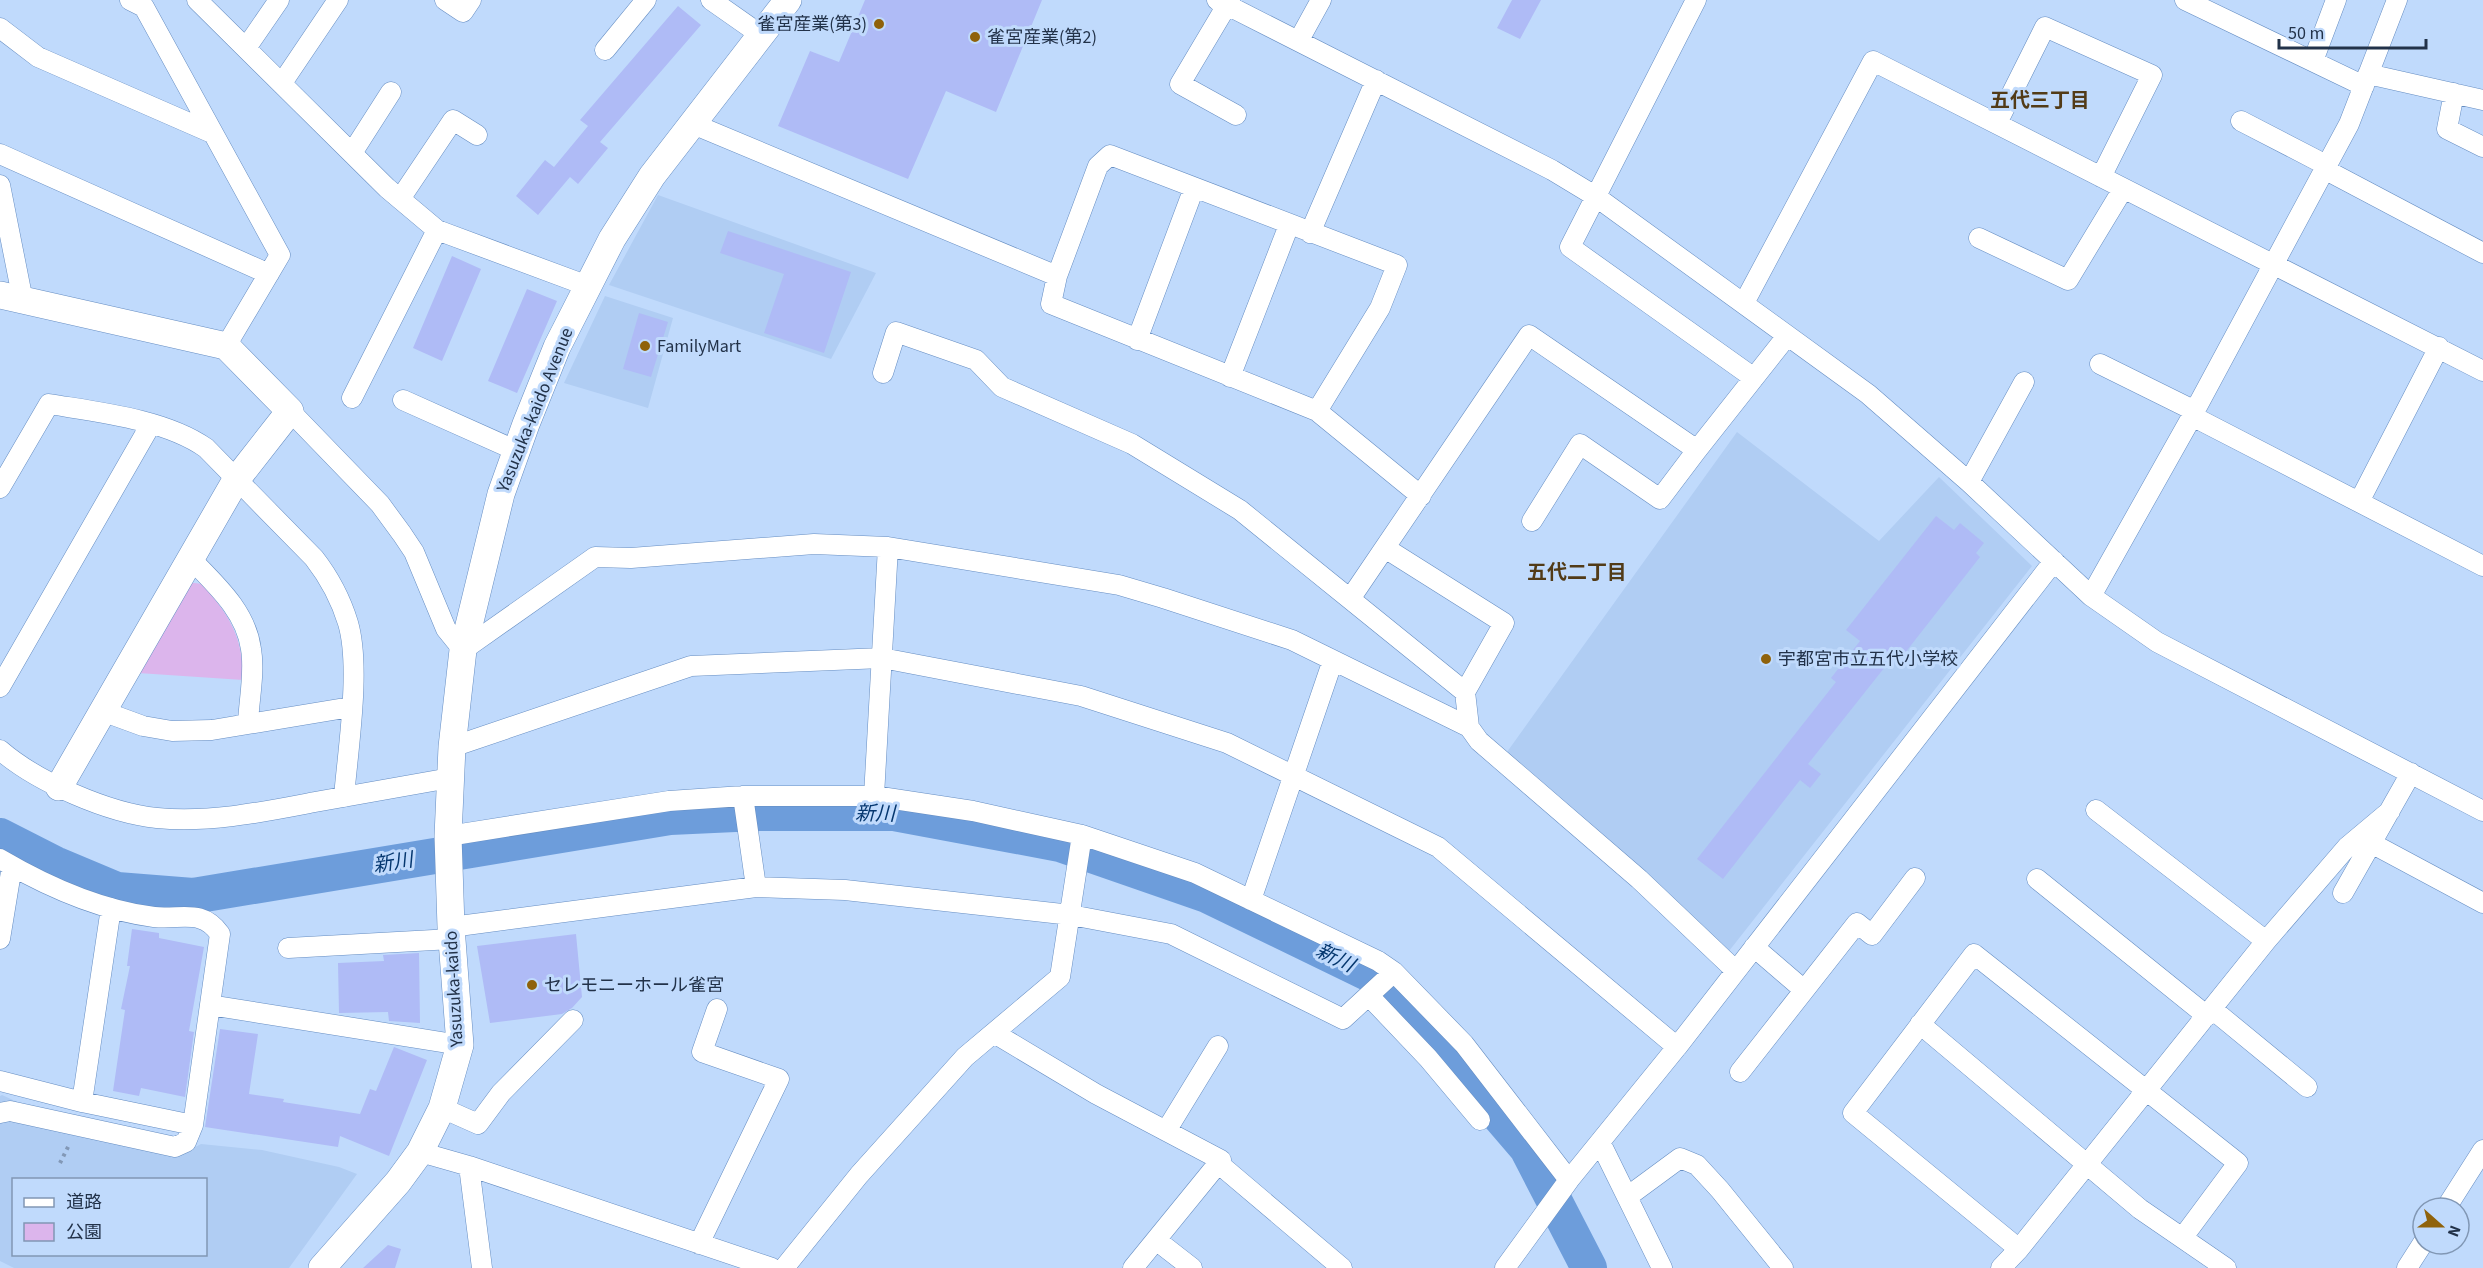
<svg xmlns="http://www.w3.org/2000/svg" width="2483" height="1268" font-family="'Source Sans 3','Noto Sans JP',sans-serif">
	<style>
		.built { fill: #b0cdf3; fill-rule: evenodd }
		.green { fill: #dcb5ec }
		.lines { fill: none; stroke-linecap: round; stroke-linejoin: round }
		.river { stroke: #6d9ddb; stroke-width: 36 }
		.building { fill: #afbbf6 }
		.street-casing { stroke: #658dc2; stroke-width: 21 }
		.secondary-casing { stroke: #658dc2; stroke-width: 28 }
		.path { stroke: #8298b6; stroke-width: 4; stroke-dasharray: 3 4.5; stroke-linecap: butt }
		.street { stroke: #fff; stroke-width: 20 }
		.secondary { stroke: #fff; stroke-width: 27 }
		.poi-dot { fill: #8f620b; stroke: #c0dafc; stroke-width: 2 }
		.labels { text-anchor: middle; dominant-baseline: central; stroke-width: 6; stroke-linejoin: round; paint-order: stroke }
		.poi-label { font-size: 18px; fill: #223249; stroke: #c0dafc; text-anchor: start }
		.street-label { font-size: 18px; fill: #223249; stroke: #c0dafc }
		.neighbourhood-label { font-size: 20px; font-weight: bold; fill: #523b17; stroke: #c0dafc }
		.water-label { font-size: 20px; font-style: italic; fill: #05376f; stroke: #c0dafc }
	</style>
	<rect width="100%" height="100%" fill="#c0dafc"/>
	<!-- built -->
	<path class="built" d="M658 195 876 273 831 359 609 285Z
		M605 296 673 318 648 408 564 383Z
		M1737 432 1879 541 1939 477 2032 566 1729 951 1507 752Z
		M2 1095 97 1138 180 1155 201 1144 262 1150 339 1167 357 1174 289 1268H14L0 1261V1096ZM14 1180H206V1254H14Z"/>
	<!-- green -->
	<path class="green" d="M187 582 202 584C230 616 243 637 243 680L138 673Z"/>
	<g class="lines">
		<!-- river -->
		<path class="river" d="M0 836 55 864 117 890 193 896 670 817 757 813H894L1060 844 1207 895 1370 974 1418 1021 1527 1148 1589 1268"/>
	</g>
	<!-- building -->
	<path class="building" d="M865 0H1042L996 112 946 91 908 179 778 126 810 51 839 62Z
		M1512 0H1541L1520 39 1497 28Z
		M678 6 701 25 600 142 608 148 578 184 570 177 538 215 516 196 545 160 554 167 588 126 580 120Z
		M728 231 851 272 824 353 764 333 784 274 720 253Z
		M452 256 481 269 442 361 413 348Z
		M527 289 557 301 517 393 488 381Z
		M639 313 668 322 651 377 623 369Z
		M1936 516 1954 530 1960 523 1984 543 1976 553 1980 557 1901 658 1896 653 1808 764 1821 774 1810 788 1800 780 1723 879 1697 859 1836 682 1831 678 1860 641 1846 630Z
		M132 929 159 933V938L204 947 189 1031 194 1032 185 1097 141 1088 139 1096 113 1091 125 1010 121 1009 130 966H127Z
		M576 934 582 997 572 1008 562 1014 490 1023 477 946Z
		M419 953 420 1023 389 1021 388 1012 339 1013 338 963 384 961 383 955Z
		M220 1029 258 1034 249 1094 284 1099 283 1102 360 1114 370 1089 376 1091 394 1047 427 1060 389 1156 340 1136 338 1147 205 1127Z
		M388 1245 401 1249 395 1268H363Z"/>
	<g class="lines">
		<!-- street casing -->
		<g class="street-casing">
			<path id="street" d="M130 0 144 7 280 255 226 346
				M197 0 387 188 437 230 588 286
				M445 0 463 12 471 0
				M711 0 761 35
				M1217 0 1552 170 1595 196 1868 394 1969 482 2091 596 2157 642 2483 811
				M1230 0 1180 84 1236 115
				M1696 0 1570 247 1754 378
				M2185 0 2364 86
				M2397 0 2349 124 2192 416 2483 566
				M0 28 38 57 212 133
				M1299 40 1321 0
				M246 48 279 0
				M605 50 646 0
				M2313 61 2336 0
				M2368 74 2483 100
				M282 83 338 0
				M2454 93 2447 129 2483 147
				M2241 121 2326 165
				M1997 123 2045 27 2152 75 2101 177
				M693 124 1057 276
				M352 153 391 92
				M0 154 269 274
				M2324 169 2483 253
				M0 185 23 301
				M400 199 453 120 477 135
				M1310 233 1376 80
				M1979 238 2068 280 2123 189
				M1744 303 1873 61 2483 371
				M1137 340 1194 188
				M883 373 896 332 976 360 1002 387 1132 444 1240 510 1350 599
				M1230 377 1289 225
				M352 398 437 230
				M403 400 517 451
				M290 411 380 504 402 534 414 552 446 629 463 650 595 557 631 558 814 544 888 547 1119 585 1163 598 1292 640 1469 727 1479 741 1639 879 1736 971
				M1317 411 1051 304 1057 276 1098 166 1110 155 1397 265 1380 308 1317 411 1421 496
				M1969 482 2024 382
				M0 488 49 404C97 412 165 419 206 448L314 558C328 576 341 600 348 623 361 667 348 749 344 797
				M2359 502 2439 347
				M1532 521 1580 444 1660 499 1697 450
				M1385 548 1504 623 1465 692 1469 727
				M190 558C215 584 246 611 251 649 255 672 249 700 248 723
				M2091 596 2195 411 2100 364
				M0 687 151 424
				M1465 692 1350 599 1529 335 1697 450 1787 336
				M102 711 143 726 172 731 212 730 351 707
				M452 747 691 666 882 658 1081 696 1227 743 1438 847 1677 1047
				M0 750C37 782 108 813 157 818 210 823 263 812 315 802 360 794 405 786 450 778
				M743 796 756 887
				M874 796 888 547
				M2096 810 2266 941
				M448 836 669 801 743 796H874L973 811 1082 835 1195 873 1378 961 1394 972 1464 1044 1569 1180
				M2371 843 2483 903
				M0 859C46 886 100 910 154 917 181 920 202 908 220 934L193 1125 82 1102 0 1081
				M2037 879 2207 1016
				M2343 893 2411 773
				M1251 900 1333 660
				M451 927 756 887 845 890 1071 915 1171 934 1343 1019 1394 972
				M0 939 12 866
				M1754 947 1804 990
				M288 948 452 939
				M1369 996 1428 1058 1480 1120
				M210 1005 460 1045
				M2212 1009 2307 1087
				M1920 1024 2140 1209 2226 1268
				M994 1033 1096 1094 1221 1160 1133 1268
				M1740 1072 1857 923 1872 935 1915 878
				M82 1102 111 908
				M442 1108 478 1124 501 1093 573 1020
				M0 1113 10 1111 175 1147 186 1142 193 1125
				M1166 1131 1218 1046
				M1600 1142 1662 1268
				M420 1152 469 1166 772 1268
				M1218 1163 1342 1268
				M469 1166 482 1268
				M1627 1197 1680 1158 1697 1165 1720 1190 1783 1268
				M2446 1208 2483 1150
				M1156 1240 1192 1268
				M699 1244 779 1079 702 1052 717 1009
				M2019 1249 1853 1113 1974 954 2238 1163 2183 1237
				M784 1268 859 1175 965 1057 1060 977 1082 835
				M1505 1268 1569 1180 1677 1047 2054 561
				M2001 1268 2019 1249 2266 941 2347 847 2390 811
				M2407 1268 2423 1243"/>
		</g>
		<!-- secondary casing -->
		<g class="secondary-casing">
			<path id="secondary" d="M0 295 226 346 290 411 236 480 59 787
				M322 1268 398 1182 420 1152 442 1108 460 1045 451 927 448 836 452 747 463 650 501 494 526 424 557 347 612 239 652 176 788 0"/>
		</g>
		<!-- path -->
		<path class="path" d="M60 1163 70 1143"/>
		<!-- street -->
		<use href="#street" class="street"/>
		<!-- secondary -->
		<use href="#secondary" class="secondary"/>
	</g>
	<!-- markers -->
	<g class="poi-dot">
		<circle cx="879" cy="24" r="6"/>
		<circle cx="975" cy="37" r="6"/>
		<circle cx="645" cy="346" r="6"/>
		<circle cx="1766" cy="659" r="6"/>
		<circle cx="532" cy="985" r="6"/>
	</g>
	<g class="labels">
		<!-- poi labels -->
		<g class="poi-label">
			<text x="867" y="24" text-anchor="end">雀宮産業(第3)</text>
			<text x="987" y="37">雀宮産業(第2)</text>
			<text x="657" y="346">FamilyMart</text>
			<text x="1778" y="659">宇都宮市立五代小学校</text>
			<text x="544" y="985">セレモニーホール雀宮</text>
		</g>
		<!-- street labels -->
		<g class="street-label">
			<text transform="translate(535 410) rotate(-68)">Yasuzuka-kaido Avenue</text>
			<text transform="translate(454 989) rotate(-93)">Yasuzuka-kaido</text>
		</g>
		<!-- neighbourhood labels -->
		<g class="neighbourhood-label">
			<text x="2040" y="101">五代三丁目</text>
			<text x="1577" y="573">五代二丁目</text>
		</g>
		<!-- water labels -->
		<g class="water-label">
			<text transform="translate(875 814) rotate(1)">新川</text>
			<text transform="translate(393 863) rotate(-9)">新川</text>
			<text transform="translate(1335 958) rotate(26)">新川</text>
		</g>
	</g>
	<!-- legend -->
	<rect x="12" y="1178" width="195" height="78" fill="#c0dafc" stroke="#8197b4" stroke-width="1.5"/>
	<rect x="24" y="1198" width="30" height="9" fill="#ffffff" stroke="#8197b4" stroke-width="1.5"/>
	<text x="66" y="1208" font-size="18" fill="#223249">道路</text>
	<rect x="24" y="1223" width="30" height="18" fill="#dcb5ec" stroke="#8197b4" stroke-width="1.5"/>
	<text x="66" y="1238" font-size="18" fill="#223249">公園</text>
	<!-- north arrow -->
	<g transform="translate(2441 1226) rotate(111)"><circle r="28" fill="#c0dafc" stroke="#8197b4" stroke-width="1.5"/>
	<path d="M0-4.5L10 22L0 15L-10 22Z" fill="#8f620b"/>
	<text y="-9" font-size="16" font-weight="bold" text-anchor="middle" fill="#223249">N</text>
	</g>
	<!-- scale -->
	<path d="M2279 39v9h147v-9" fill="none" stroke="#223249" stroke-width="3"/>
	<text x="2288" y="39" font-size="18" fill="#223249" stroke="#c0dafc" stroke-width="4.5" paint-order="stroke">50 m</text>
</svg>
